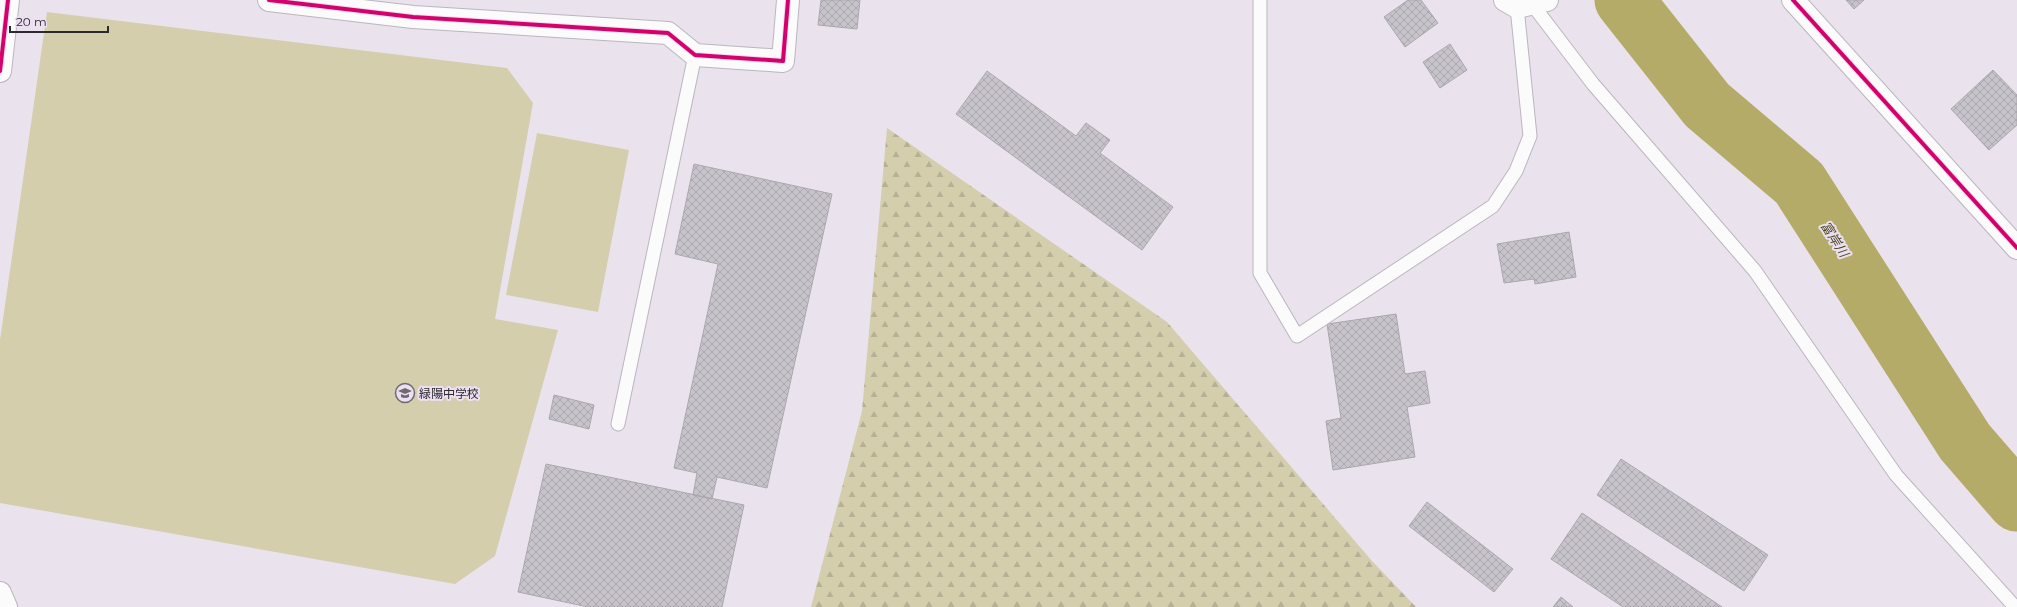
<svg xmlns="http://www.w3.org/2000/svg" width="2017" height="607" font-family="Montserrat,'Noto Sans JP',sans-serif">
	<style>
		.green { fill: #d4cead }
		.forest { fill: url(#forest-firs) }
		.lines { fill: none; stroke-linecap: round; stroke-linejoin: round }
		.river { stroke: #b3ab67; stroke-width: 59 }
		.building { fill: url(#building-cross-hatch); stroke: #aca7af }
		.lane-casing { stroke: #bbb5bd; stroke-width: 15 }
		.street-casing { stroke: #bbb5bd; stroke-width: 24 }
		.secondary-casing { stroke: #bbb5bd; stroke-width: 24 }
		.lane { stroke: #fcfbfc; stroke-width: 13 }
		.street { stroke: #fcfbfc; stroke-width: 22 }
		.secondary { stroke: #fcfbfc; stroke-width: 22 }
		.cycleway-casing { stroke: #ebdff1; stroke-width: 6 }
		.cycleway { stroke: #d6006c; stroke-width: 4 }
		.labels { text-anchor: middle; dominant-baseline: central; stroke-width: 4; stroke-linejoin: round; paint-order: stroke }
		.poi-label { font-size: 12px; fill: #2d292f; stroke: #ebdff1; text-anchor: start }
		.water-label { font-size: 13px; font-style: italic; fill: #4b471f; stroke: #ebdff1 }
	</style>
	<defs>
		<pattern id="forest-firs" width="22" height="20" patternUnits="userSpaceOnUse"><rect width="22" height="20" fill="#d4cead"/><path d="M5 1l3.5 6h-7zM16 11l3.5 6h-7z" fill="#b6b195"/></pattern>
		<pattern id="building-cross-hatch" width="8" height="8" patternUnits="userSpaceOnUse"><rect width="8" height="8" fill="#c7c3ca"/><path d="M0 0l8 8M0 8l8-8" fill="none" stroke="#aba8ae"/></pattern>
	</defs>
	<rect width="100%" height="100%" fill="#eae3ed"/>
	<!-- green -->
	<path class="green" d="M47 12 507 68 533 103 495 319 558 330 495 556 455 584 0 503V340Z
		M537 133 629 150 598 312 506 295Z"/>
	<!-- forest -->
	<path class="forest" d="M887 128 1167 322 1372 561 1416 607H811L862 411Z"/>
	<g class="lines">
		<!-- river -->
		<path class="river" d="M1624 0 1707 105 1799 183 1965 442 2017 502"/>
	</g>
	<!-- building -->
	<path class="building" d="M821 0H860L857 29 818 25Z
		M1408 0H1421L1438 23 1405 47 1384 17Z
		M1846 0H1864L1854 9Z
		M1450 44 1467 70 1440 88 1423 62Z
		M1993 70 2017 95V125L1989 150 1951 109Z
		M987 71 1076 136 1086 123 1110 140 1100 153 1173 207 1142 250 956 114Z
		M694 164 832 194 767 488 717 477 712 499 693 495 697 473 674 468 718 264 675 254Z
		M1569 232 1576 277 1535 284 1534 279 1504 283 1497 244Z
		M1396 314 1405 374 1425 371 1430 403 1407 407 1415 457 1333 470 1326 421 1341 418 1327 324Z
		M554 395 594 405 589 429 549 419Z
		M1621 459 1768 555 1744 591 1597 495Z
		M546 464 744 505 722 607H588L518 592Z
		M1427 502 1513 569 1494 592 1409 526Z
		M1582 513 1722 607H1623L1551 559Z
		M1561 597 1573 607H1553Z"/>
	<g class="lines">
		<!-- lane casing -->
		<g class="lane-casing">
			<path id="lane" d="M1260 0V273L1297 336 1493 206 1516 171 1530 136 1517 7
				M1532 4 1593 84 1755 271 1896 475 2015 607
				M618 424 695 55"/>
		</g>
		<!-- street casing -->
		<g class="street-casing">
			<path id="street" d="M269 0 413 17 668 33 695 55 783 61 788 0
				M0 71 8 0
				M0 593 6 607"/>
		</g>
		<!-- secondary casing -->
		<g class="secondary-casing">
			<path id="secondary" d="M1505 0 1517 7 1547 0
				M1793 0 2017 248"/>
		</g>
		<!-- lane -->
		<use href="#lane" class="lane"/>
		<!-- street -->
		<use href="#street" class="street"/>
		<!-- secondary -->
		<use href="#secondary" class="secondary"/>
		<!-- cycleway casing -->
		<g class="cycleway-casing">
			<path id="cycleway" d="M269 0 413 17 668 33 695 55 783 61 788 0
				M1793 0 2017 248
				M0 71 8 0"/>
		</g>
		<!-- cycleway -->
		<use href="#cycleway" class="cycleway"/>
	</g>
	<!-- icons -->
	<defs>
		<g id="school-ring" transform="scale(1)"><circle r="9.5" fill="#ebdff1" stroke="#6f6a72" stroke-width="1.5"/><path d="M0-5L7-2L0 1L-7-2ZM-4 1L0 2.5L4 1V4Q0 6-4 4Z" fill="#6f6a72"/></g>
	</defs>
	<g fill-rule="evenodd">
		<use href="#school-ring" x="405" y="393"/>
	</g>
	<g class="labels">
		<!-- poi labels -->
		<g class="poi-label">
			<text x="419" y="393">緑陽中学校</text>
		</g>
		<!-- water labels -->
		<g class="water-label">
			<text transform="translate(1835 239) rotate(57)">富岸川</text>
		</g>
	</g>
	<!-- scale -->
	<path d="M10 26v6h98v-6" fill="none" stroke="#2d292f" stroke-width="2"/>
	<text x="16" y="26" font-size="12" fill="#2d292f" stroke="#ebdff1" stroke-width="3" paint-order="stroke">20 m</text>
</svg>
